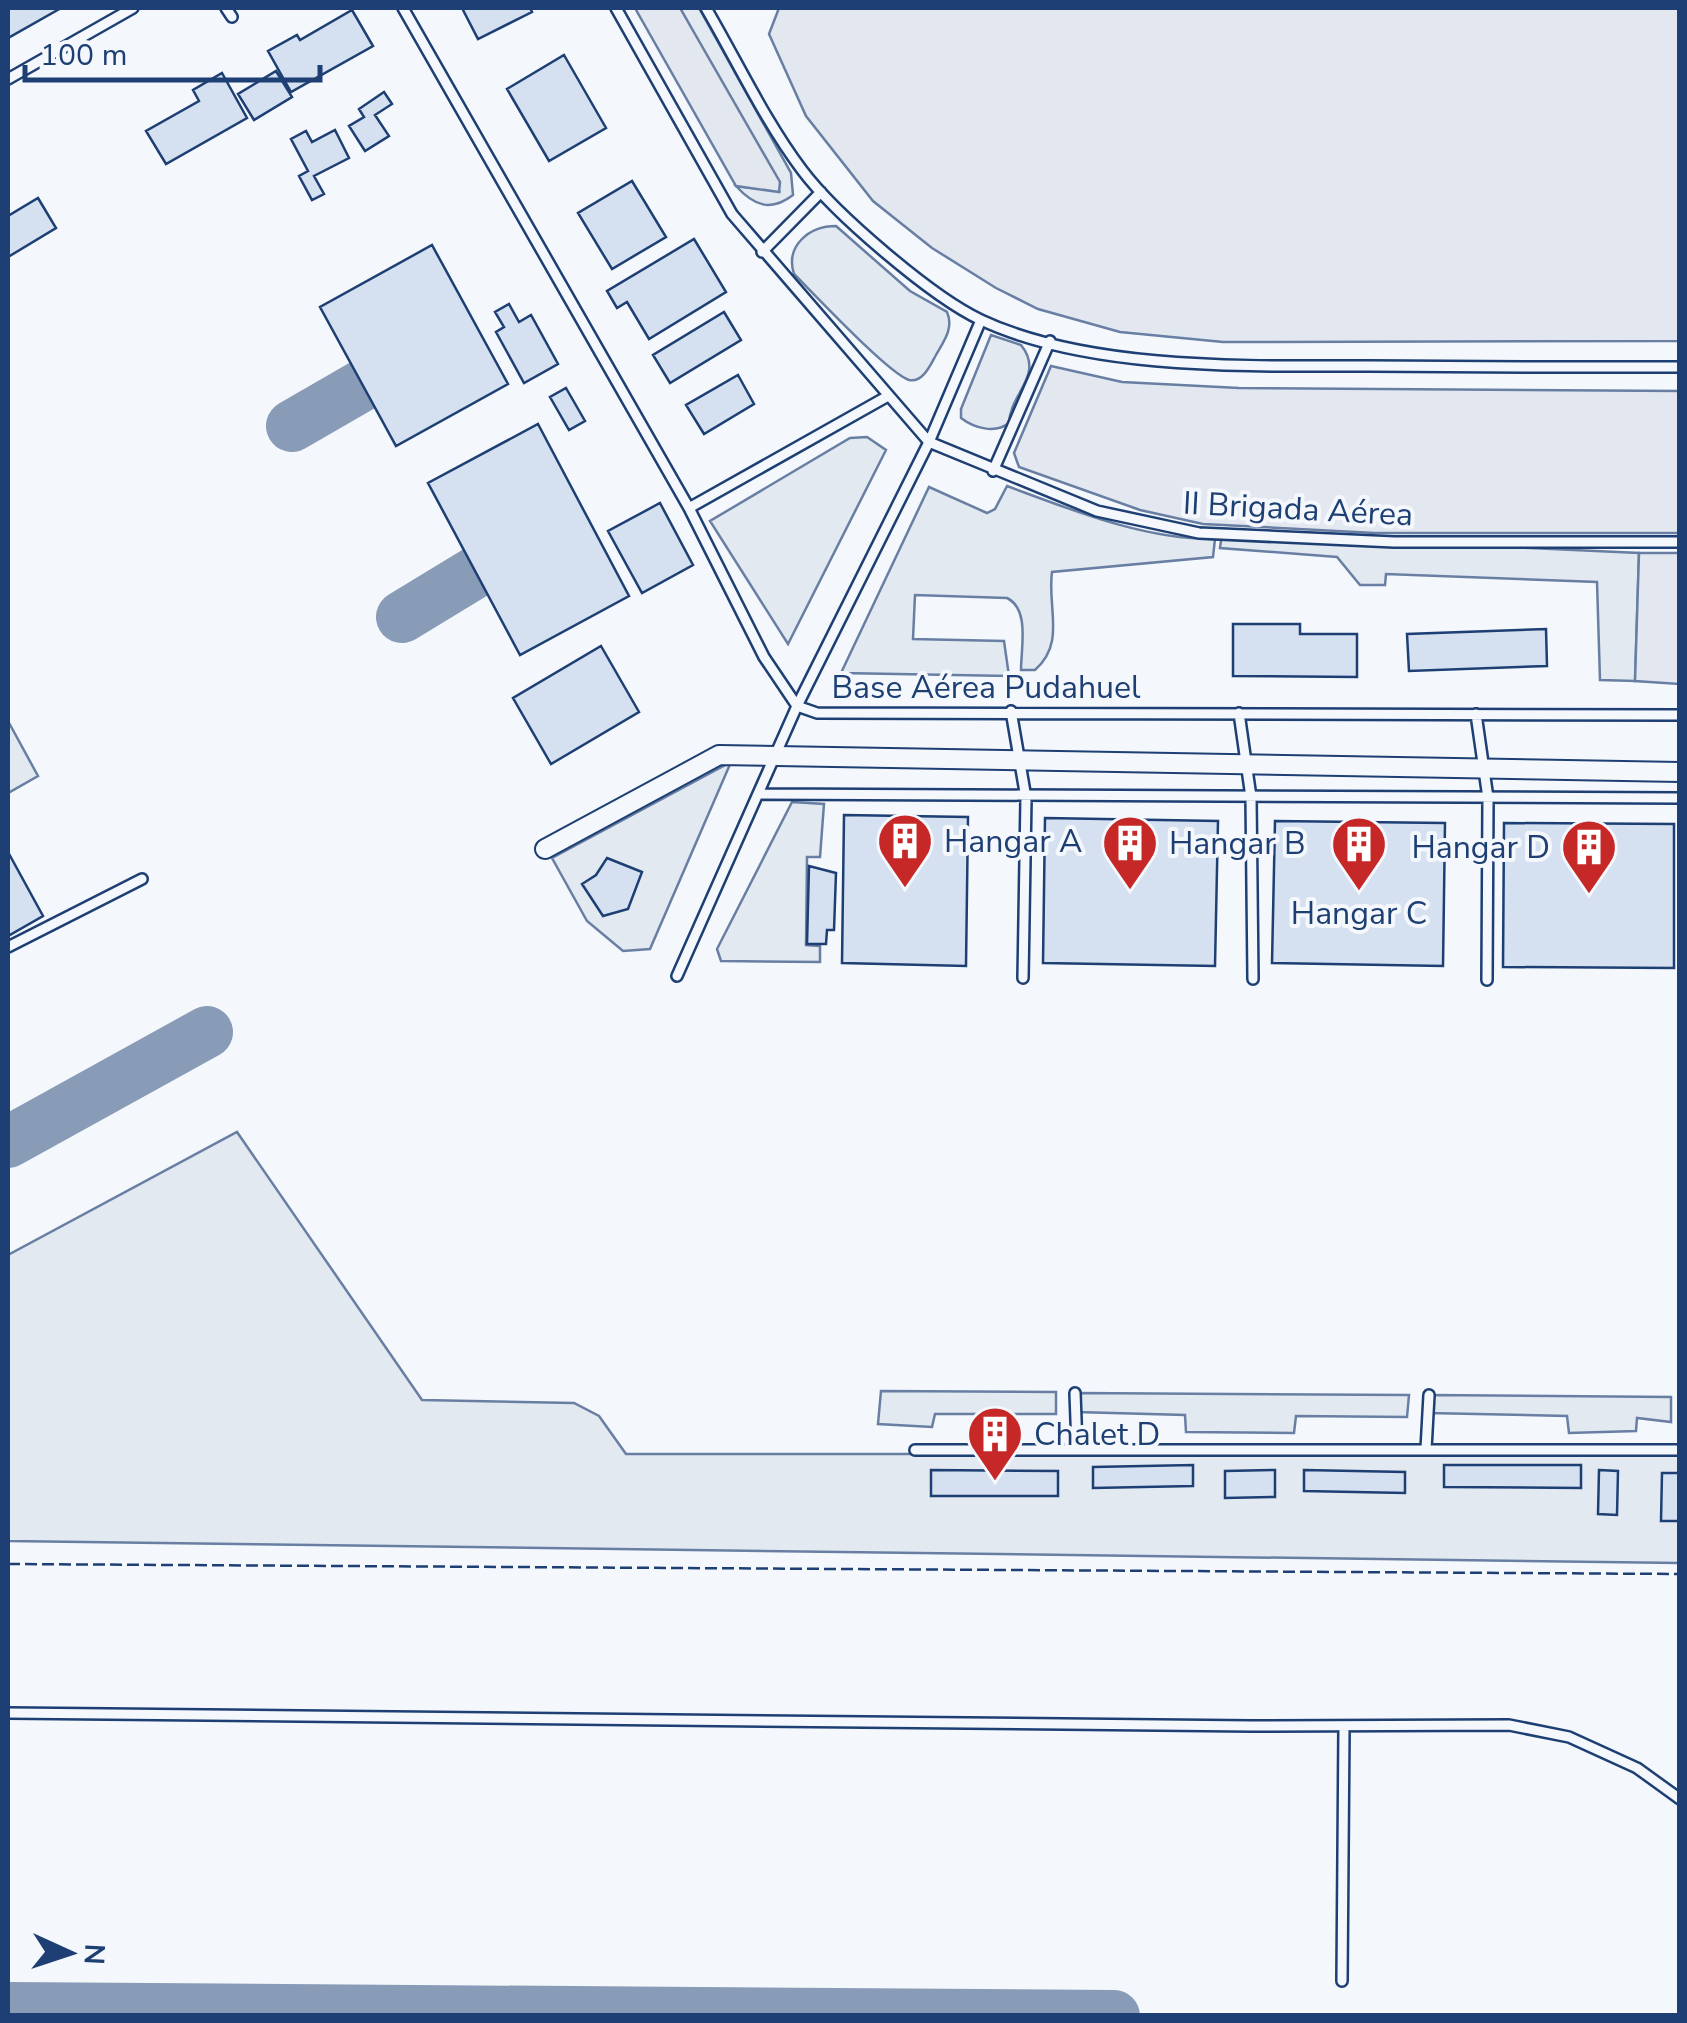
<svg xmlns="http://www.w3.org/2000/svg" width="1687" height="2023" font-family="'Nunito Sans',sans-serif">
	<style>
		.green { fill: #e3e9f0; stroke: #687fa3; stroke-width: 2.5 }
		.parking { fill: #e3e8f0; stroke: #687fa3; stroke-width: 2.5 }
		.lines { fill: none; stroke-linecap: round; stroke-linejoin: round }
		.taxiway { stroke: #889bb7; stroke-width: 52 }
		.building { fill: #d5e0f0; stroke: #1d3f73; stroke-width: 2.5 }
		.lane-casing { stroke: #1d3f73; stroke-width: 14 }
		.street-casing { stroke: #1d3f73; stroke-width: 22 }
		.lane { stroke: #f4f7fb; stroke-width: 9 }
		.street { stroke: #f4f7fb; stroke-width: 18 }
		.fence { stroke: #1d3f73; stroke-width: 2.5; stroke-dasharray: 12 5; stroke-linecap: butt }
		.labels { text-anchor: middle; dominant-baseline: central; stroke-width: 8; stroke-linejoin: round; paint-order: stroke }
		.street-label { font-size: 32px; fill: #1d3f73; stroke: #f4f7fb }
		.poi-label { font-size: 32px; fill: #1d3f73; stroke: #f4f7fb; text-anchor: start }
	</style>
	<rect width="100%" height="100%" fill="#f4f7fb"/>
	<!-- green -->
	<path class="green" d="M680 8H699L791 173 793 195C771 212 754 206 736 186L779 191Z
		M836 226 910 291 947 312C954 328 944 341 936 355 931 364 923 383 909 380 888 373 814 294 794 274 785 246 809 226 836 226Z
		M991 335 1021 345C1045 375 1010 393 1009 423 995 434 974 428 961 418V409Z
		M867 437 886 450 788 644 710 521 850 438Z
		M1007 486C1072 510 1145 540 1215 539L1213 557 1052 572C1047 608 1066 643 1035 670H1021C1021 648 1030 609 1007 598L915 595 913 639 1004 641 1009 676 841 673 929 487 987 513 995 509Z
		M1222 534 1639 553 1635 681 1600 680 1597 582 1386 574 1385 585H1360L1337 557 1220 548Z
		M8 721 38 776 8 793Z
		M731 762 650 949 623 951 587 921 552 858Z
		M792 802 824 804 820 857H807L806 945 820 946V962L721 961 717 949Z
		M237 1132 422 1400 574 1403 599 1416 626 1454H1679V1563L8 1541V1255Z
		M881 1391 1056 1392V1414H935L932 1427 878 1424Z
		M1075 1393 1409 1395 1407 1417 1296 1416 1294 1433 1186 1432 1185 1415 1076 1412Z
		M1429 1395 1671 1397V1422L1637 1418 1636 1431 1569 1433 1567 1416 1428 1413Z"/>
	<!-- parking -->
	<path class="parking" d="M635 8H680L780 182 779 192 736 186Z
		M779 8H1679V341L1223 342 1120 332 1038 309 996 288 932 248 873 201 806 116 769 34Z
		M1051 366 1122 382 1239 388 1679 391V533H1375L1203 524 1140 510 1019 467 1014 453Z
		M1639 553H1679V684L1635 681Z"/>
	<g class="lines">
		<!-- taxiway -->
		<path class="taxiway" d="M292 426 363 385
			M402 617 476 572
			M8 1142 207 1032
			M8 2008 1114 2016"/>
	</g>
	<!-- building -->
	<path class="building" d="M8 8H61L8 38Z
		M462 8H530L532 12 478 39Z
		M352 10 373 46 291 92 268 51 297 35 300 40Z
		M564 55 606 128 549 161 507 89Z
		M276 71 292 97 254 120 238 94Z
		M222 73 247 118 166 164 146 131 199 101 193 90Z
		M384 92 392 104 375 115 389 136 365 151 349 126 364 117 359 109Z
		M335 130 349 158 314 176 324 194 312 200 299 176 308 171 291 139 306 131 312 142Z
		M632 181 666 237 612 269 578 213Z
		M38 198 56 228 8 257V216Z
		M694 239 726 292 649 339 627 302 617 308 607 291Z
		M432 245 508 384 396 446 320 307Z
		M509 304 519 322 531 315 558 364 524 383 496 332 504 327 495 312Z
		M724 312 741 340 670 383 653 355Z
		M738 375 754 404 704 434 686 405Z
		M566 388 585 421 569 430 550 397Z
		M538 424 629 596 520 655 428 483Z
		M660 503 693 565 642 593 608 531Z
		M1233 624H1300V634H1357V677L1233 676Z
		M1546 629 1547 666 1409 671 1407 634Z
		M601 646 639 712 551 764 513 698Z
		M844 815 968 817 966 966 842 963Z
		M1045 818 1218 821 1215 966 1043 963Z
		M1275 821 1445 823 1443 966 1272 963Z
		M1504 823 1674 824V968L1503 967Z
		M8 852 43 916 8 936Z
		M607 858 642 872 628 909 603 916 582 884 596 875Z
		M809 866 836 873 834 930H827L826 944H807Z
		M1193 1465V1486L1093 1488V1467Z
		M1444 1465H1581V1488L1444 1487Z
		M931 1470 1058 1471V1496H931Z
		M1275 1470V1497L1225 1498V1471Z
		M1304 1470 1405 1472V1493L1304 1491Z
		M1599 1470 1618 1471 1617 1515 1598 1514Z
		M1662 1473H1680V1521H1661Z"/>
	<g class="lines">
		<!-- lane casing -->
		<g class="lane-casing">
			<path id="lane" d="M226 8 232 17
				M403 8 689 508 764 657 797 706 817 713 1680 715
				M616 8 732 214 929 442 1097 511 1199 533 1394 542H1680
				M706 8C737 61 765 121 802 170 835 214 932 297 981 320 1090 371 1251 366 1369 366 1473 367 1576 367 1680 367
				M8 79 133 8
				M762 252 821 192
				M993 471 1050 341
				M689 508 888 396
				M1011 711 1026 798 1023 978
				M1239 713 1251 797 1253 979
				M1476 714 1488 798 1487 980
				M758 794 1680 798
				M8 947 142 879
				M677 976 797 706 929 442 981 320
				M1075 1393 1077 1447
				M1426 1449 1429 1395
				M915 1450H1680
				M8 1713 1252 1726 1509 1725 1569 1737 1637 1768 1680 1799
				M1342 1981 1344 1726"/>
		</g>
		<!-- street casing -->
		<g class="street-casing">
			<path id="street" d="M545 849 719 755 1680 772"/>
		</g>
		<!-- lane -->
		<use href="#lane" class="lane"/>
		<!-- street -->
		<use href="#street" class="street"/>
		<!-- fence -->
		<path class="fence" d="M8 1564 1680 1574"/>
	</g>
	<!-- icons -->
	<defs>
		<g id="building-pin" transform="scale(2.875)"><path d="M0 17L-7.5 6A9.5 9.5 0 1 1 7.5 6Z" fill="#c62828" stroke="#f4f7fb"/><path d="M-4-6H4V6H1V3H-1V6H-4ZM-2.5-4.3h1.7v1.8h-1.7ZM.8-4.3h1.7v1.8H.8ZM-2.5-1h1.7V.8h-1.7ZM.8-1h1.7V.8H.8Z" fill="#fff"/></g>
	</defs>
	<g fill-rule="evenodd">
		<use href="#building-pin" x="905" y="841"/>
		<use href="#building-pin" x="1130" y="843"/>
		<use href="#building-pin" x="1359" y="844"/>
		<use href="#building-pin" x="1589" y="847"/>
		<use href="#building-pin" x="995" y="1434"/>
	</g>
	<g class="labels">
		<!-- street labels -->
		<g class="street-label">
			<text transform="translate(1298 509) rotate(3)">II Brigada Aérea</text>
			<text x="986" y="687">Base Aérea Pudahuel</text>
		</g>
		<!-- poi labels -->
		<g class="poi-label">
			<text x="944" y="841">Hangar A</text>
			<text x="1169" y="843">Hangar B</text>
			<text x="1550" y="847" text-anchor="end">Hangar D</text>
			<text x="1359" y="913" text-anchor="middle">Hangar C</text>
			<text x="1034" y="1434">Chalet D</text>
		</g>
	</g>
	<!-- border -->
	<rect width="1687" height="2023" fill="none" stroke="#1d3f73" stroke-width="20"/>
	<!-- north arrow -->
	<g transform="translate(70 1953) rotate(93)" stroke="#f4f7fb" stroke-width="8" paint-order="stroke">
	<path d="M0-8L18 38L0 25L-18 38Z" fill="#1d3f73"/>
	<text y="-15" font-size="28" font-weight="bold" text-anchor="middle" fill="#1d3f73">N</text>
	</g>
	<!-- scale -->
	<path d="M25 65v15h295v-15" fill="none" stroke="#1d3f73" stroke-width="5"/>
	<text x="40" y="65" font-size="30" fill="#1d3f73" stroke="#f4f7fb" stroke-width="8" paint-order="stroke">100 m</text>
</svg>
